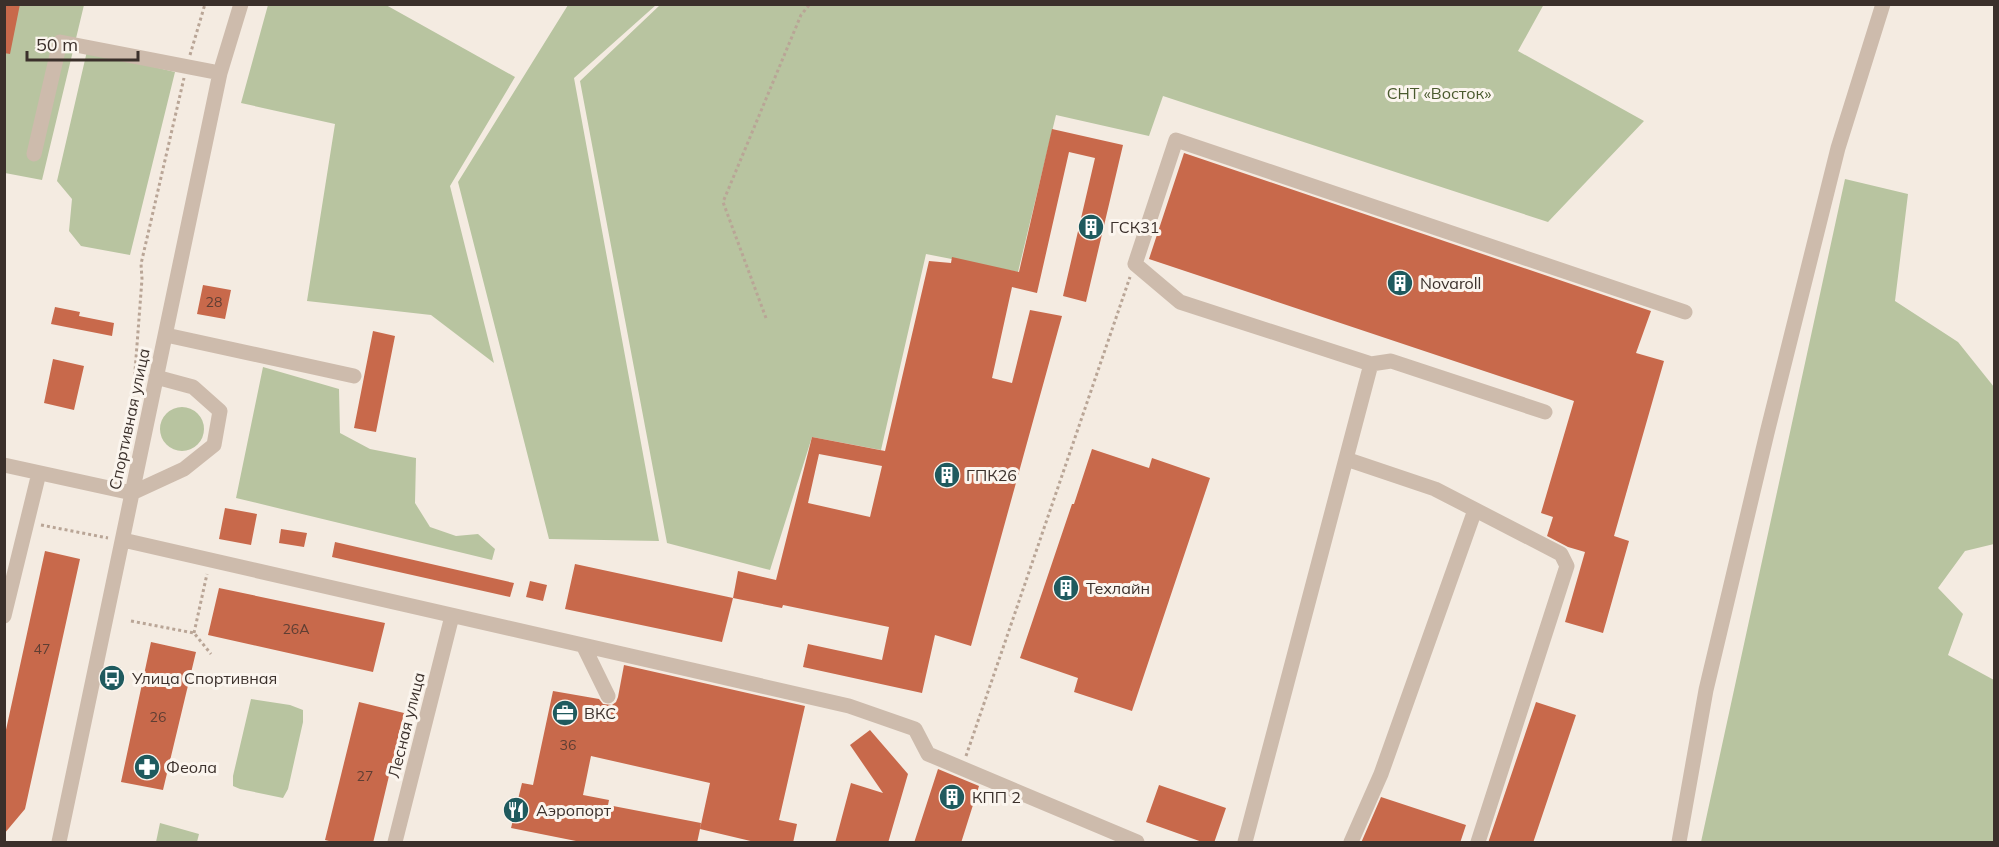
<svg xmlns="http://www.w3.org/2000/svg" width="1999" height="847" font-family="Mulish,sans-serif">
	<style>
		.green { fill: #b8c4a0 }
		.building { fill: #c8694b; fill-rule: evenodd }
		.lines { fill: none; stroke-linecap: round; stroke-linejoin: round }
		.path { stroke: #b9a596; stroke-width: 3; stroke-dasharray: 3 3; stroke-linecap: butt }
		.minor { stroke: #cdbbac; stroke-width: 15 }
		.labels { text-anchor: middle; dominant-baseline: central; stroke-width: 6; stroke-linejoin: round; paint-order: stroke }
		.number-label { font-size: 14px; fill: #5e3e33 }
		.park-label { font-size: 16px; fill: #4a5a2e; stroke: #fbf5ee }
		.poi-label { font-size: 16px; fill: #3b302b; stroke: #fbf5ee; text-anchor: start }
		.street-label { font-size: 16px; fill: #3b302b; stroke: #fbf5ee }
	</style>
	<rect width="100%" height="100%" fill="#f4ebe1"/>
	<!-- green -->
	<path class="green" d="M1544 4 1518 51 1644 121 1548 222 1163 96 1149 136 1056 115 1018 272 926 254 881 450 812 437 770 570 667 543 580 81 660 5Z
		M4 5H84L42 180 5 173Z
		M268 5H386L515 77 450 186 494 363 431 315 307 301 335 124 241 103Z
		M568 5H656L574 78 659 541 549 539 458 182Z
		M87 51 175 72 130 255 81 246 69 231 72 199 57 181Z
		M1845 179 1908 194 1895 301 1958 342 1994 387V544L1965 551 1938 588 1963 614 1948 655 1994 680V842H1701Z
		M263 367 339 389 340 433 370 449 416 458 415 503 430 527 456 536 478 534 495 549 492 560 236 498Z
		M160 429a22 22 0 1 1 44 0a22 22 0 1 1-44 0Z
		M251 699 290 705 303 710V722L288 789 283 798 240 789 233 786V776Z
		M160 823 199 834 197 842H156Z"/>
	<!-- building -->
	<path class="building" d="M4 4H20L10 54 4 53Z
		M1052 129 1123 145 1086 302 1063 296 1095 158 1069 152 1037 293 1012 287 992 378 1012 383 1030 310 1062 316 971 646 935 635 922 693 803 667 808 644 882 660 889 627 783 605 782 608 733 598 738 571 776 580 812 437 885 451 929 261 951 263 952 257 1019 272ZM819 454 882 466 870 517 808 503Z
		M1184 153 1651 311 1636 353 1664 361 1614 536 1629 541 1603 633 1565 622 1585 552 1568 547 1547 536 1553 517 1541 513 1574 401 1149 259Z
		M203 285 231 290 225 319 197 314Z
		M55 307 80 312 79 316 114 323 112 336 51 324Z
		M373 331 395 336 376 432 354 428Z
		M53 359 84 366 74 410 44 403Z
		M1092 449 1149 468 1152 458 1210 478 1132 711 1074 692 1078 678 1020 658 1072 504H1074Z
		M225 508 257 514 251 545 219 539Z
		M281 529 307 533 304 547 279 543Z
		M335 542 514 583 510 597 332 557Z
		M45 551 80 559 25 809 4 834V739Z
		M575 564 733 598 722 642 565 609Z
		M530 581 547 585 543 601 526 597Z
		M219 588 385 623 373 672 208 635Z
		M151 642 196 652 163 790 121 782Z
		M624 665 805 706 779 820 797 824 793 843H759L700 829 697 843H586L511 828 522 783 533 785 553 691 599 699 603 704 612 705 616 702 618 697ZM591 756 710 783 700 829 701 823 608 805 609 800 583 795Z
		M359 702 404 713 373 843H337L325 840Z
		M1536 702 1576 715 1533 843H1488Z
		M870 730 908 774 888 843H835L851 783 883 793 850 745Z
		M938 769 979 786 961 843H914Z
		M1159 785 1226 808 1214 843H1205L1146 822Z
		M1381 797 1466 825 1460 843H1361Z"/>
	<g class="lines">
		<!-- path -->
		<path class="path" d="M190 55 205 4
			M766 318 723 202 801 15 810 4
			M129 429 132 411 142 279 141 264 184 78
			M41 525 108 538
			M131 621 194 633 211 654
			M194 633 207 574
			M966 756 1130 277"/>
		<!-- minor -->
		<path class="minor" d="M34 154 60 42 220 73
			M166 335 354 376
			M1371 364 1391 361 1545 412
			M1346 459 1435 489 1561 554 1567 566 1478 842
			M4 465 132 493 184 469 214 445 220 411 193 387 156 377
			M123 540 849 706 915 729 928 754 1137 842
			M4 616 39 473
			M583 645 608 696
			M59 842 220 73 241 4
			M395 842 452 616
			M1245 842 1371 364 1180 302 1135 264 1176 140 1685 312
			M1351 842 1381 774 1475 510
			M1679 842 1706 690 1767 433 1838 148 1883 4"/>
	</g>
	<!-- icons -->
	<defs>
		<g id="building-disc" transform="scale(1.35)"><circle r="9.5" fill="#1f5a5e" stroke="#fbf5ee"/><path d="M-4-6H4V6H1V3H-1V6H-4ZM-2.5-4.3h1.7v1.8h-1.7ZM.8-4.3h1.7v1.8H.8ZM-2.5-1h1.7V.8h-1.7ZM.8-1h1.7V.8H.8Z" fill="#fff"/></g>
		<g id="bus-disc" transform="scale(1.35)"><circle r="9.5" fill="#1f5a5e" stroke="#fbf5ee"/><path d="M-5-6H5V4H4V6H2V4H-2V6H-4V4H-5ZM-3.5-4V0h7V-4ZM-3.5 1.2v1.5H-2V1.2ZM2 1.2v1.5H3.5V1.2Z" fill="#fff"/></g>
		<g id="office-disc" transform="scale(1.35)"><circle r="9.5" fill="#1f5a5e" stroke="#fbf5ee"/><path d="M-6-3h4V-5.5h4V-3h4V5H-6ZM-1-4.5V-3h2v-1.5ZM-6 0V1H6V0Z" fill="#fff"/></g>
		<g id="pharmacy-disc" transform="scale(1.35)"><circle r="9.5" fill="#1f5a5e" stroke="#fbf5ee"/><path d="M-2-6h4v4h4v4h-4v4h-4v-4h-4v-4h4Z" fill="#fff"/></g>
		<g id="restaurant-disc" transform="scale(1.35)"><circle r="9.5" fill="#1f5a5e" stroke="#fbf5ee"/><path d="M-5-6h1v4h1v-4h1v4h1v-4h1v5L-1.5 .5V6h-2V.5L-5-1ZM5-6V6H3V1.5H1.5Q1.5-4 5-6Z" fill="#fff"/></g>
	</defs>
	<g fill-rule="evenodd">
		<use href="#building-disc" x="1091" y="227"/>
		<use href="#building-disc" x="1400" y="283"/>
		<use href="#building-disc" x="947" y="475"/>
		<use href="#building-disc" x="1066" y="588"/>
		<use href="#bus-disc" x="112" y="678"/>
		<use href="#office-disc" x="565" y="713"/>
		<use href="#pharmacy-disc" x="147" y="767"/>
		<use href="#building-disc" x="952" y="797"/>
		<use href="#restaurant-disc" x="516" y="810"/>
	</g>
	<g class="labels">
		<!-- number labels -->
		<g class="number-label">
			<text x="214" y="302">28</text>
			<text x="296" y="629">26А</text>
			<text x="42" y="649">47</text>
			<text x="158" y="717">26</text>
			<text x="568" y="745">36</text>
			<text x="365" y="776">27</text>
		</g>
		<!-- park labels -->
		<g class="park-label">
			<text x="1439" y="93">СНТ «Восток»</text>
		</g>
		<!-- poi labels -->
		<g class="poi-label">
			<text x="1110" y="227">ГСК31</text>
			<text x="1420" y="283">Novaroll</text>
			<text x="966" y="475">ГПК26</text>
			<text x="1086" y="588">Техлайн</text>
			<text x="132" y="678">Улица Спортивная</text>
			<text x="584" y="713">ВКС</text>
			<text x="166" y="767">Феола</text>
			<text x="972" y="797">КПП 2</text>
			<text x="536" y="810">Аэропорт</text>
		</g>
		<!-- street labels -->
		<g class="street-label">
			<text transform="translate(129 419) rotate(-78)">Спортивная улица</text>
			<text transform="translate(406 725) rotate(-76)">Лесная улица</text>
		</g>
	</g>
	<!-- border -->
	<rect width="1999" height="847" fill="none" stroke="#3b302b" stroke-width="12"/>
	<!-- scale -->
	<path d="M27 51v9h111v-9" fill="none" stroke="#3b302b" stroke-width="3"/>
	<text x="36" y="51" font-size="18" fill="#3b302b" stroke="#fbf5ee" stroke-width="4.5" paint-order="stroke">50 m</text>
</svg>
